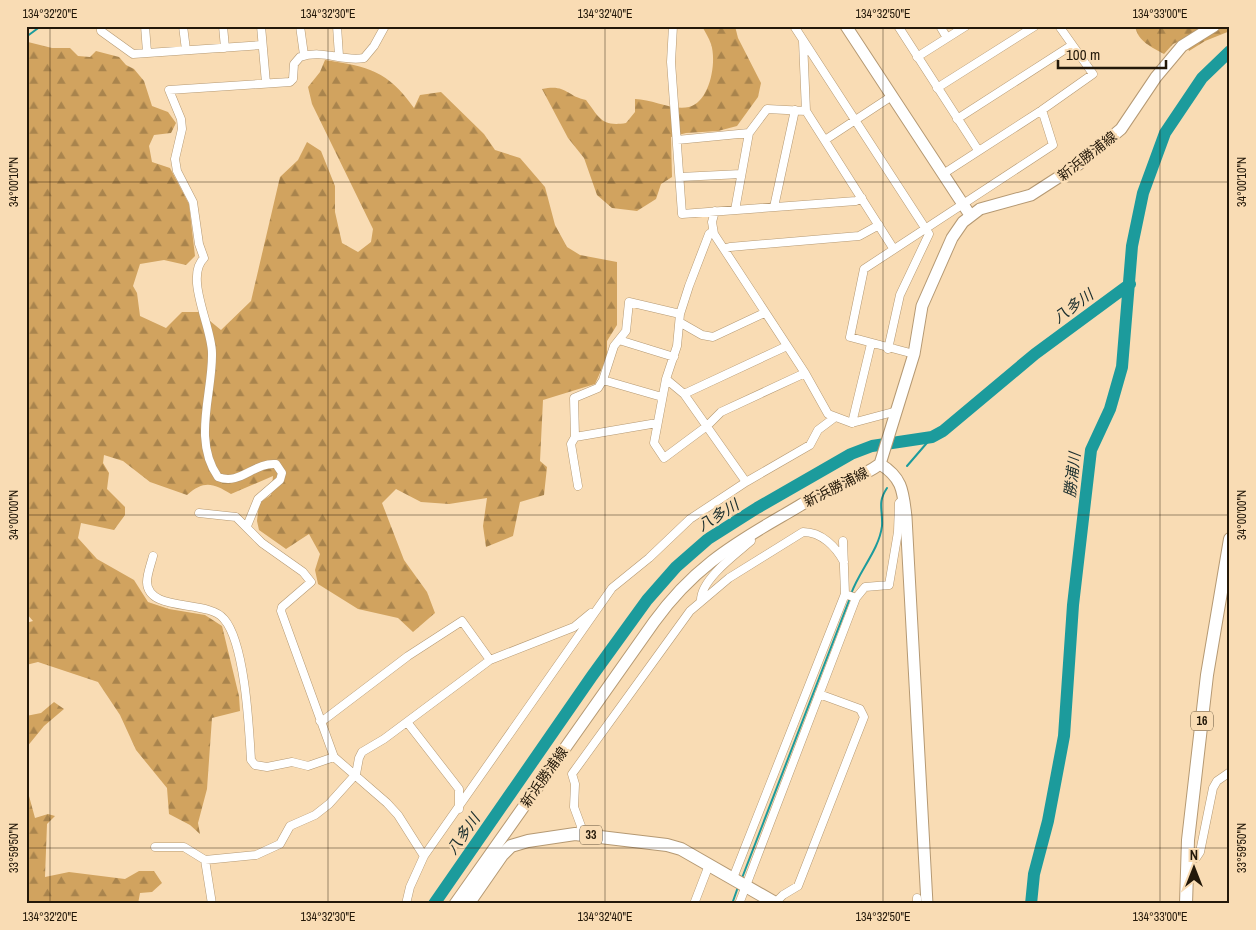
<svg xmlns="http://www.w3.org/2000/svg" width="1256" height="930" font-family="'Archivo Narrow','Noto Sans JP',sans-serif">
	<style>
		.forest { fill: url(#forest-firs) }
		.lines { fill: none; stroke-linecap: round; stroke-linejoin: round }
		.stream { stroke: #1c9b9c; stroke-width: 2 }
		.river { stroke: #1c9b9c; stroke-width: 12 }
		.street-casing { stroke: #b59973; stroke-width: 9 }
		.secondary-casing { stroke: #b59973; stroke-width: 13 }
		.primary-casing { stroke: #b59973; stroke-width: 14 }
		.street { stroke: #fff; stroke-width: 8 }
		.secondary { stroke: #fff; stroke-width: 11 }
		.primary { stroke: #fff; stroke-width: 12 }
		.ticks { fill: none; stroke: #231809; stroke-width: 1; stroke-opacity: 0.45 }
		.labels { text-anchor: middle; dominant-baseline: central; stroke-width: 5; stroke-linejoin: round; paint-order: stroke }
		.shield { fill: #f9dcb4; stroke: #63533c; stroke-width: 1 }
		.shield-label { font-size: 12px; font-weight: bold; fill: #231809 }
		.street-label { font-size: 14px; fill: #231809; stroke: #f9dcb4 }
		.water-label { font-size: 15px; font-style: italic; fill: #192d2d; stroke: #f9dcb4 }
		.neatline { fill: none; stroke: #231809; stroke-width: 2 }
		.ticks-label { font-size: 12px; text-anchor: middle; fill: #231809 }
	</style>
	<defs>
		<pattern id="forest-firs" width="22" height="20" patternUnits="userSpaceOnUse" patternTransform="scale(1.25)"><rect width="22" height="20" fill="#d1a35f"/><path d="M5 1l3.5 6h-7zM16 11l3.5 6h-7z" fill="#a9844d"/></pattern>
	</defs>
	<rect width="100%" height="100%" fill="#f9dcb4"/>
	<!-- forest -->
	<path class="forest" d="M702 26H735L738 38 761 83 758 97 737 126 718 131 686 133 671 137 672 177 661 184 656 199 637 211 612 208 597 195 584 158 568 138 542 89C567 84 566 96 586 100 599 117 601 127 626 123L635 112V99C652 99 673 111 689 107 710 102 717 62 711 44 709 38 705 32 702 26Z
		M1135 26H1230V31L1205 41 1189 51 1184 39 1173 44 1164 54C1152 47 1138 42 1135 26Z
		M28 42 52 48H70L78 56 90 57 96 51 119 57 126 65 134 69 144 81 152 106 168 112 176 123 171 133 154 135 149 146 152 162 170 168 189 204 195 256 186 265 164 260 140 264 133 286 137 293 140 316 166 328 182 312H199L221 330 251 301 280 177 298 160 307 142 321 151 335 186V212L342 243 358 252 371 242 373 229 312 104 308 87 320 72 325 60C369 67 387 70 414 108L420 95 441 92 484 134 495 150 520 158 545 187 555 225 567 247 580 255 617 262V325L607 341V357L595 384 543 400 540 461 547 467 544 495 520 502 513 536 486 547 483 526 487 498 449 504 421 502 396 489 382 503 404 560 427 592 435 613 413 632 398 618 358 609 318 584 315 570 320 554 309 534 286 549 259 530 257 521 259 503 271 495 273 476 231 494C213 483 204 480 187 495L150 482 123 461 104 455 103 463 109 473 107 489 125 507V515L114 530 81 523 78 538 97 559 134 580 148 602 169 609 205 615 222 626 239 696 240 711 212 718 207 789 198 823 200 834 190 825 169 814 167 788 136 750 120 715 98 682 38 662 26 665V623L33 621 26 613V43Z
		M54 702 64 709 44 726 26 748V716L41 713Z
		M26 785 35 818 48 814 55 816 47 824 45 877 69 872 125 879 139 871H154L162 883 152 892 140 893 138 904H26Z"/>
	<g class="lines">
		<!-- stream -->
		<path class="stream" d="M26 37 41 26
			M907 466 932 437
			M851 594C859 571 879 550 882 526 883 509 877 503 887 488
			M742 878 850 598
			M732 904 738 887"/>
		<!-- river -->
		<path class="river" d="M434 904 592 676 647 600 676 567 708 539 757 508 851 454 872 446 932 437 943 431 1035 354 1130 284
			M1031 904 1034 874 1048 821 1064 736 1073 605 1091 450 1110 409 1122 367 1132 246 1143 193 1165 133 1202 78 1230 51"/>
		<!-- street casing -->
		<g class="street-casing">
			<path id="street" d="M101 26V31L133 54 262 45
				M145 26 147 52
				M183 26 186 50
				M223 26 225 48
				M261 26 266 83
				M300 26 304 55
				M337 26 339 56
				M673 26 671 62 682 214 856 201 862 198
				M794 26 929 234 900 295 888 349
				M898 26 978 150
				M940 26 947 38
				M803 41 806 111 893 248
				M917 57 966 26
				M937 88 1035 26
				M957 119 1072 45
				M677 140 749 133 767 109 806 111
				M825 140 892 96
				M943 174 1042 110 1093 74 1059 26
				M680 177 741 174
				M774 207 795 110
				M735 210 749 133
				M715 211 712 222 714 234 805 373 828 414 852 423 897 411
				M713 231 709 234 689 286 680 314 677 346 666 379 684 394 746 482
				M724 249 730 247 859 236 879 225
				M681 323 702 335 713 337 764 313
				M619 340 674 357
				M914 354 850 337 864 269 1053 145 1042 110
				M666 379 654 443 664 458 707 426 721 412 805 373
				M603 380 598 388 574 398 575 437 657 423
				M684 394 787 346
				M662 397 603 380 614 346 626 331 629 302 680 314
				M852 423 871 344
				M575 437 571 444 578 486
				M199 513 236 517 262 543 303 572 311 582 282 607 281 611 334 757
				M247 526 258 499 280 480 282 473 276 464C254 462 240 486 218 477 192 440 213 393 212 353 212 327 184 277 204 258L199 244 193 202 177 171 175 159 182 129 181 119 169 90 290 82 293 79 294 64 300 57C324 49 341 62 364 58L374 46 385 26
				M843 541 845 594 856 598 865 587 889 585 898 532 899 503 904 498
				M153 556C151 564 147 574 147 582 148 613 208 599 224 619 245 643 249 727 251 760L255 765 267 767 292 762 308 766 334 757 387 803 398 815 424 856
				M701 601C700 580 736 554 751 541L750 535
				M320 721 325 719 408 656 462 621 490 660
				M407 722 459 789V809
				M580 835 581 826 574 807 575 784 572 774 690 611 729 578 803 532C822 532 836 547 844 562
				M155 847H184L205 860 212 904
				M1187 859 1196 858 1200 852 1213 788 1217 781 1230 772
				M205 860 256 855 280 844 290 826 315 815 329 804 356 774 359 758 362 752 384 739 490 660 574 627 591 613
				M733 878 845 594
				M917 898V904
				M775 903 783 895 798 886 864 717 860 709 819 694
				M406 904 410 887 424 856 612 588 649 558 690 519 746 482 810 445 818 430 834 418
				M694 904 709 865
				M739 904 856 598"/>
		</g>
		<!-- secondary casing -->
		<g class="secondary-casing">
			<path id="secondary" d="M846 26 970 215
				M880 464C903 478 903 492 906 517L927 904
				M455 904 654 622C691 571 728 547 782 516 798 507 813 497 829 489 847 481 864 476 880 464L914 354 922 306 952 238 963 222 980 209 1031 195 1079 164 1121 129 1156 77 1182 46 1214 26"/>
		</g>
		<!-- primary casing -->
		<g class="primary-casing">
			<path id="primary" d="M468 904 502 855 511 846 528 841 575 834 667 845 681 849 777 904
				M1186 904 1188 840 1207 675 1230 539"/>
		</g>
		<!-- street -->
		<use href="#street" class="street"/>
		<!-- secondary -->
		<use href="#secondary" class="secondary"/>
		<!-- primary -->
		<use href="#primary" class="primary"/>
	</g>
	<!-- ticks -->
	<path class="ticks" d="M50 26V904M328 26V904M605 26V904M883 26V904M1160 26V904M26 182H1230M26 515H1230M26 848H1230"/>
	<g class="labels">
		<!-- shield labels -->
		<g class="shield">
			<rect x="1191" y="711.5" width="22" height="19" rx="4"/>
			<rect x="580" y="825.5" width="22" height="19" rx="4"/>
		</g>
		<g class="shield-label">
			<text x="1202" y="721">16</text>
			<text x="591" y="835">33</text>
		</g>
		<!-- street labels -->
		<g class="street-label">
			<text transform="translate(1087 156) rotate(-38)">新浜勝浦線</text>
			<text transform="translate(836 487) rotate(-27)">新浜勝浦線</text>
			<text transform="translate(544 777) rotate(-55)">新浜勝浦線</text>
		</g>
		<!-- water labels -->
		<g class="water-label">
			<text transform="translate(1073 306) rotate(-36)">八多川</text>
			<text transform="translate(1072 475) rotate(-83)">勝浦川</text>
			<text transform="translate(718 515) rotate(-32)">八多川</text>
			<text transform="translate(463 834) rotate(-55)">八多川</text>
		</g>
	</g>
	<!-- border -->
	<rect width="1256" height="930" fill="none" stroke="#f9dcb4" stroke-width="55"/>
	<!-- north arrow -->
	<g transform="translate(1194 868)" stroke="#f9dcb4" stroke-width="4" paint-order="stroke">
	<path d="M0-4L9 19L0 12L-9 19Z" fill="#231809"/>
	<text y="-8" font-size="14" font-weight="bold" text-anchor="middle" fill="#231809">N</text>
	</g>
	<!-- scale -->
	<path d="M1058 60v8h108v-8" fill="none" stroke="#231809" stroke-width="2.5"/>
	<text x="1066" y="60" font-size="15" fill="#231809" stroke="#f9dcb4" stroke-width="4" paint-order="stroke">100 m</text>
	<rect x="28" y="28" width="1200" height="874" class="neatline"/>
	<g class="ticks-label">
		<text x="50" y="18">134°32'20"E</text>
		<text x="328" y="18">134°32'30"E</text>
		<text x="605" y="18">134°32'40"E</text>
		<text x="883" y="18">134°32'50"E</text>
		<text x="1160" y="18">134°33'00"E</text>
		<text transform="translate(14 182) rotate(-90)" y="4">34°00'10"N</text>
		<text transform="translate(1242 182) rotate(-90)" y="4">34°00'10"N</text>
		<text transform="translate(14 515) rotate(-90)" y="4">34°00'00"N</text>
		<text transform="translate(1242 515) rotate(-90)" y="4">34°00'00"N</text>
		<text transform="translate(14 848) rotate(-90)" y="4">33°59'50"N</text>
		<text transform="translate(1242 848) rotate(-90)" y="4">33°59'50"N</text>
		<text x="50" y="921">134°32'20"E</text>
		<text x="328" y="921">134°32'30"E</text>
		<text x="605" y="921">134°32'40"E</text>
		<text x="883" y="921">134°32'50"E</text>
		<text x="1160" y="921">134°33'00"E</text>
	</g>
</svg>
